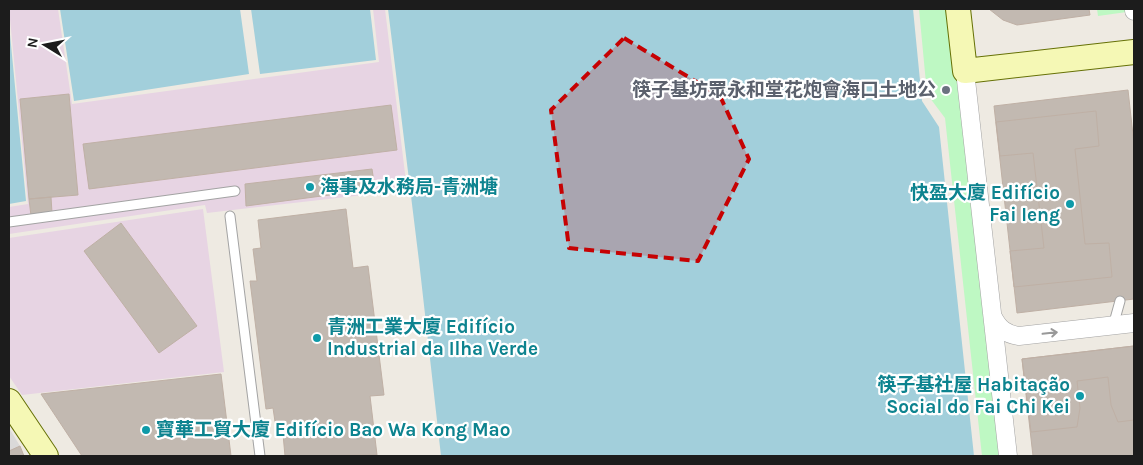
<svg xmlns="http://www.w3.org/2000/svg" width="1143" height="465" font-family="Karla,'Noto Sans SC',sans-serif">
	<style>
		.residential { fill: #dad9d9 }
		.industrial { fill: #e7d4e3 }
		.park { fill: #bef8c3 }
		.water { fill: #a2cfdb }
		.building { fill: #c2b9b1; stroke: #bfb0a5 }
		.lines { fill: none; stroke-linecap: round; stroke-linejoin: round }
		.lane-casing { stroke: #a3a3a3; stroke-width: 11 }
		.street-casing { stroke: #a3a3a3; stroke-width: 19 }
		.secondary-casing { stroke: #667106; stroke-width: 26 }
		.lane { stroke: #fff; stroke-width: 9 }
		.street { stroke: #fff; stroke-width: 18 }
		.secondary { stroke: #f5f8b5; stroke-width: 24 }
		.oneway { stroke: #999 }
		.marked { fill: #c60203; fill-opacity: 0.2; stroke: #c60203; stroke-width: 4; stroke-dasharray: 10 6; stroke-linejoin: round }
		.worship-dot { fill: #6b7280; stroke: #fff; stroke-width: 2 }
		.culture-dot { fill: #0f9aa8; stroke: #fff; stroke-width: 2 }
		.labels { text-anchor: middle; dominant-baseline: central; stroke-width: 4.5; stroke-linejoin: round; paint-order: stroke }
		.worship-label { font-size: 19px; font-weight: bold; fill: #5b616d; stroke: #fff; text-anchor: end }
		.culture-label { font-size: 19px; font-weight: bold; fill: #0d838f; stroke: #fff; text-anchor: start }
	</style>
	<rect width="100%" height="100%" fill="#eeeae2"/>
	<!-- residential -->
	<path class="residential" d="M9 428 20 446 24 456H9Z"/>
	<!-- industrial -->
	<path class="industrial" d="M9 9H58L72 104 379 62 373 9H385L407 190 207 213 205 205 9 234V207L28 204Z
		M203 209 224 372 22 395 9 376V238Z"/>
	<!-- park -->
	<path class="park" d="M919 9H952L1001 456H982L945 118 927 94Z
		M1097 9H1134V11L1098 16Z"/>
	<!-- water -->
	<path class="water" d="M60 9H240L249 74 74 101Z
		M251 9H370L376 60 260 74Z
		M388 9H913L922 101 939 127 974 456H441L419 261Z
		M9 24 26 201 9 204Z"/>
	<!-- building -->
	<path class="building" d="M989 9H1089L1090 15 1017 25 1003 20Z
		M1128 90 1134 144V299L1017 313 994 106Z
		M69 94 78 195 29 199 20 99Z
		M391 105 397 150 89 189 83 144Z
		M1096 111 1099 146 1075 149 1085 244 1109 243 1112 277 1014 287 1010 251 1044 248 1033 153 1000 156 996 122Z
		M372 169 375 189 246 206 245 184Z
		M51 197 52 213 31 216 29 199Z
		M346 209 353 268 368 266 384 395 370 396 377 455 285 456 283 434 277 435 273 408 266 409 250 281H257L253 249 261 248 258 220Z
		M121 223 197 326 159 353 84 251Z
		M1134 346V420L1118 422 1111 405 1108 377 1077 381 1080 408 1077 427 1031 432 1022 359Z
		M1134 346V456H1033L1022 359Z
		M221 374 231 456H82L41 394Z
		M20 446 24 456H9V451Z"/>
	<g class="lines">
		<!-- lane casing -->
		<g class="lane-casing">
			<path id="lane" d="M230 216 260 456
				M9 222 235 191
				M1110 325 1115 319 1120 301"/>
		</g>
		<!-- street casing -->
		<g class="street-casing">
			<path id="street" d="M1134 9V11
				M965 71 1008 456
				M993 317C999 329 1006 334 1019 336L1134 323"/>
		</g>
		<!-- secondary casing -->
		<g class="secondary-casing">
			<path id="secondary" d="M958 9 965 71 1134 52
				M9 401 46 456"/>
		</g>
		<!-- lane -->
		<use href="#lane" class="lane"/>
		<!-- street -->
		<use href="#street" class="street"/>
		<!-- secondary -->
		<use href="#secondary" class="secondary"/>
	</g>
	<!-- one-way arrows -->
	<defs><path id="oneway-shaft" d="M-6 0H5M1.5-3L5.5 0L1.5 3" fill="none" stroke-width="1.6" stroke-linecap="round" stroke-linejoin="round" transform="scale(1.25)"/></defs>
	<use class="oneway" href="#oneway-shaft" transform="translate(1050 333) rotate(-6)"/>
	<!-- marked area -->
	<path class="marked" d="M624 38 720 96 749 159 698 261 569 248 551 110Z"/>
	<!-- markers -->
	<circle class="worship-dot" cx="946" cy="90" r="5"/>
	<g class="culture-dot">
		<circle cx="310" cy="187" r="5"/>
		<circle cx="1070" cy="204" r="5"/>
		<circle cx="317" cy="338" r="5"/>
		<circle cx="1080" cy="396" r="5"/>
		<circle cx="146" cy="430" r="5"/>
	</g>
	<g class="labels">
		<!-- worship labels -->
		<g class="worship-label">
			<text x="936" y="90">筷子基坊眾永和堂花炮會海口土地公</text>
		</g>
		<!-- culture labels -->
		<g class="culture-label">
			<text x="320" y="187">海事及水務局-青洲塘</text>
			<text x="1060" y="193" text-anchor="end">快盈大廈 Edifício<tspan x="1060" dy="22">Fai Ieng</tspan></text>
			<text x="327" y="327">青洲工業大廈 Edifício<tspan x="327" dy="22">Industrial da Ilha Verde</tspan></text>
			<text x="1070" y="385" text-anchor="end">筷子基社屋 Habitação<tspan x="1070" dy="22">Social do Fai Chi Kei</tspan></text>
			<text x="156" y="430">寶華工貿大廈 Edifício Bao Wa Kong Mao</text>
		</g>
	</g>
	<!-- border -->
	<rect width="1143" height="465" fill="none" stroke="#1c1c1c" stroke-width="20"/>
	<!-- north arrow -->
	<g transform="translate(45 45) rotate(280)" stroke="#ffffff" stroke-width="4" paint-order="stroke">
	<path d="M0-4L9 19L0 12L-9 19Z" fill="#1c1c1c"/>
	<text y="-8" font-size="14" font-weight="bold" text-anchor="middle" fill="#1c1c1c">N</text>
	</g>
</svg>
